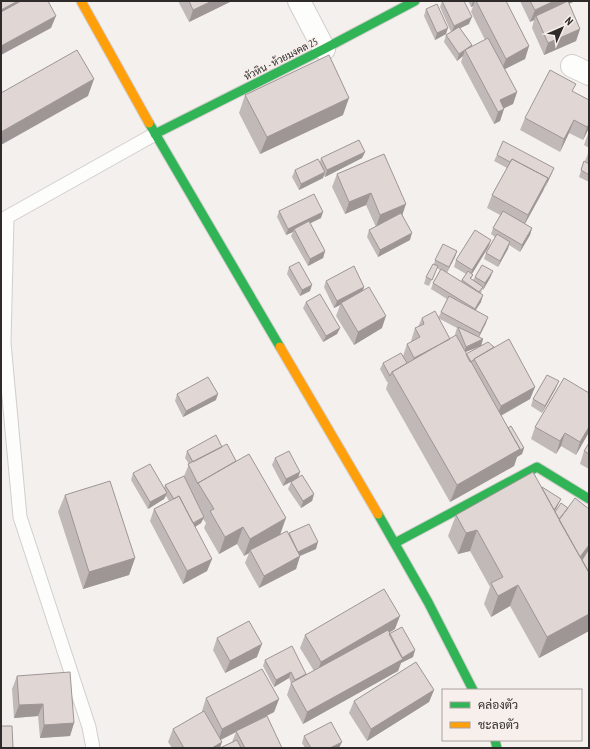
<svg xmlns="http://www.w3.org/2000/svg" width="590" height="749" font-family="'PT Sans Narrow',Sarabun,sans-serif">
	<style>
		.lines { fill: none; stroke-linecap: round; stroke-linejoin: round }
		.lane-casing { stroke: #d2cecd; stroke-width: 15 }
		.street-casing { stroke: #d2cecd; stroke-width: 24 }
		.fast-casing { stroke: #d2cecd; stroke-width: 11 }
		.slow-casing { stroke: #d2cecd; stroke-width: 11 }
		.lane { stroke: #fdfdfc; stroke-width: 13 }
		.street { stroke: #fdfdfc; stroke-width: 22 }
		.fast { stroke: #30b455; stroke-width: 9 }
		.slow { stroke: #ff9f0a; stroke-width: 9 }
		.wall { fill: #c1b9b7; fill-rule: evenodd }
		.shaded-wall { fill: #9d9695 }
		.building { fill: #e0d7d5; stroke: #9d9695 }
		.labels { text-anchor: middle; dominant-baseline: central; stroke-width: 3; stroke-linejoin: round; paint-order: stroke }
		.street-label { font-size: 10px; fill: #2e2b2a; stroke: #f7efeb }
	</style>
	<rect width="100%" height="100%" fill="#f4f0ee"/>
	<g class="lines">
		<!-- lane casing -->
		<g class="lane-casing">
			<path id="lane" d="M93 748 89 727 20 517 4 343 7 217 155 134"/>
		</g>
		<!-- street casing -->
		<g class="street-casing">
			<path id="street" d="M299 1 324 49
				M572 66 589 74"/>
		</g>
		<!-- fast casing -->
		<g class="fast-casing">
			<path id="fast" d="M149 123 280 347
				M155 134 324 49 415 1
				M378 514 428 602 473 690
				M395 543 537 467 589 499
				M495 740 497 748"/>
		</g>
		<!-- slow casing -->
		<g class="slow-casing">
			<path id="slow" d="M81 1 149 123
				M280 347 378 514"/>
		</g>
		<!-- lane -->
		<use href="#lane" class="lane"/>
		<!-- street -->
		<use href="#street" class="street"/>
		<!-- fast -->
		<use href="#fast" class="fast"/>
		<!-- slow -->
		<use href="#slow" class="slow"/>
	</g>
	<!-- wall -->
	<path class="wall" d="M178 1H232L189 22Z
		M442 1H464L469 24 460 28 472 45 471 47 485 40 471 12 473 6 471 7 468 1H506L529 46 525 59 505 69 517 92 513 104 504 108 500 121 494 124 461 62 463 56 457 61 444 42 446 35 451 32 440 7Z
		M520 1H575L569 4 580 29 576 41 544 55 532 28 534 20 530 22Z
		M426 9 446 34 435 40 424 16Z
		M573 92 589 100V128L583 140 569 133 560 152 520 130 525 118Z
		M245 95 343 115 260 154 239 113Z
		M589 131V148L584 145Z
		M589 151V182L579 177 584 161H585Z
		M365 152 362 158 325 177 324 175 323 178 299 190 292 177 295 170 320 162 321 158Z
		M384 154 410 240 378 257 367 237 369 230 376 227 366 205 345 214 332 187 337 174Z
		M497 155 554 168 551 175 543 191 525 224 532 228 530 235 520 252 509 245 498 267 484 259 486 253 495 237 491 234 493 228 500 215 487 208 492 195 507 168 494 161Z
		M279 211 321 218 310 223 325 251 323 258 308 266 291 236 293 232 286 235 277 217Z
		M489 246 472 274 473 275 471 279 473 280 475 277 493 271 490 278 483 290 482 289 481 294V302L476 310 486 323 479 337 483 339 481 346 465 352 466 354 535 387 530 399 501 416 508 428 524 448 522 454 517 457 514 466 450 502 386 389 388 382H387L380 369 383 363 403 356 407 344 411 342V341L415 328 418 327 422 318H438L441 312 447 299 431 289 433 283 440 270 437 268 429 286 424 284 426 277 434 264 435 260 457 251 455 257 447 273 461 281 466 274 454 267 456 260ZM438 318 457 328 455 334 457 338 450 339Z
		M289 267 310 291 300 296 287 274Z
		M326 281 364 287 363 290 382 328 354 345 336 316 340 305 334 308 324 287Z
		M306 302 340 328 337 334 323 342 303 308Z
		M556 388 542 413 531 406 533 399Z
		M177 394 216 400 183 417 175 401Z
		M535 427 589 432 576 455 561 446 556 454 531 439Z
		M589 443V469L580 464 584 451Z
		M222 447 236 461 280 534H289V533L316 549 300 556 296 569 259 588 245 563 249 553 244 556 237 544 219 554 204 528 206 523 203 519 201 523 195 527 212 559 207 571 183 584 150 521 154 509 169 501 166 496 164 499 148 509 131 480 133 473 164 488 165 485 184 476 189 464 185 458 187 451Z
		M275 458 300 472 298 477 314 494 312 501 301 508 288 489 291 482 292 481 283 486 272 465Z
		M542 488 561 499 558 505 555 512 568 508 589 509V631L539 658 510 606 491 617 484 604 490 587 470 551 458 554 448 536 456 515Z
		M65 495 135 558 129 575 83 589 58 512Z
		M395 629 389 633V634L415 650 413 657 401 663 398 671 303 724 287 695 291 683 289 678 274 687 263 666 265 660 306 674V675L314 671 300 648 305 635Z
		M217 638 257 657 225 673 213 650Z
		M17 676 74 723 70 736 40 738 38 716 14 718 12 689Z
		M434 690 429 702 367 741 349 713 354 701Z
		M206 698 279 699 274 712 257 721 282 748H172L168 742 173 729 202 712V711ZM236 732 232 742 220 748 221 740Z
		M304 736 339 748H305L302 743Z"/>
	<!-- shaded-wall -->
	<path class="shaded-wall" d="M18 1H37L1 20V10Z
		M212 1H232L189 22 193 10Z
		M473 1H475L473 6 471 7Z
		M554 1H575L537 19 536 16 534 20 530 22 535 10Z
		M56 16 51 28 1 55V46Z
		M472 17 469 24 452 32 454 26Z
		M448 28 446 34 435 40 437 33Z
		M580 29 576 41 544 55 548 43Z
		M472 45 469 52 465 50 463 56 457 61 459 54Z
		M529 46 525 59 501 71 506 59Z
		M94 79 88 96 1 145V132Z
		M517 92 513 104 498 111 500 100Z
		M349 98 343 115 260 154 267 137Z
		M504 109 500 121 494 124 498 112Z
		M574 120 569 133 560 152 564 139Z
		M589 124V128L583 140 587 127Z
		M365 152 362 158 325 177 327 170Z
		M554 168 551 175 545 188 547 182Z
		M325 172 323 178 299 190 301 184Z
		M548 178 543 191 523 227 528 215Z
		M371 193 366 205 345 214 349 202Z
		M406 204 402 216 376 227 380 215Z
		M323 212 321 218 295 231 294 229 293 232 286 235 288 229Z
		M532 228 530 235 520 252 522 245Z
		M412 233 410 240 378 257 380 250Z
		M491 240 489 246 470 277 472 270Z
		M510 242 508 249 498 267 500 261Z
		M325 251 323 258 308 266 310 259Z
		M457 251 455 257 446 273Z
		M493 271 490 278 483 290 485 283Z
		M312 285 310 291 300 296 302 290Z
		M364 287 362 293 341 303 340 305 334 308 337 301Z
		M483 295 481 302 472 315 475 309Z
		M386 316 382 328 354 345 358 332Z
		M488 317 486 323 478 339 480 333Z
		M340 328 337 334 323 342 326 336Z
		M450 339 410 370 414 358Z
		M483 339 481 346 463 353 466 347Z
		M559 381 556 388 542 413 545 406Z
		M535 387 530 399 496 418 501 406Z
		M218 394 216 400 183 417 186 411Z
		M589 427V432L576 455 580 442Z
		M565 433 561 446 556 454 560 441Z
		M524 448 522 454 517 457 514 466 450 502 457 485 520 449Z
		M300 472 298 478 283 486 286 479Z
		M167 493 164 499 148 509 150 502Z
		M314 494 312 501 301 508 303 501Z
		M561 499 558 505 547 524 549 517Z
		M204 517 201 523 187 532 190 526Z
		M286 518 280 535 250 550 249 553 244 556 250 539Z
		M243 527 237 544 219 554 225 537Z
		M477 530 470 551 458 554 466 533Z
		M318 542 316 549 295 558 297 552Z
		M589 545V552L575 570 579 558Z
		M300 556 296 569 259 588 264 576Z
		M135 558 129 575 83 589 89 572Z
		M212 559 207 571 183 584 187 571Z
		M518 585 510 606 491 617 498 596Z
		M589 614V631L539 658 547 637Z
		M400 616 395 629 316 675 321 662Z
		M262 644 257 657 225 673 230 661Z
		M415 650 413 657 401 663 398 671 303 724 307 712Z
		M291 672 289 678 274 687 276 680Z
		M306 674 304 680 293 686 295 680Z
		M434 690 429 702 367 741 371 729Z
		M279 699 274 712 237 731H236V732L218 741 222 729Z
		M43 704 38 716 14 718 19 705Z
		M74 723 70 736 40 738 44 725Z
		M222 742 220 748H212Z
		M342 742 339 748H330Z"/>
	<!-- building -->
	<path class="building" d="M1 1H18L1 10Z
		M21 1H48L56 16 1 46V12Z
		M189 1H212L193 10Z
		M442 1H464L472 17 454 26Z
		M476 1H506L529 46 506 59Z
		M530 1H554L535 10Z
		M568 1 580 29 548 43 536 16Z
		M437 4 448 28 437 33 426 9Z
		M459 27 472 45 459 54 446 35Z
		M488 38 517 92 500 100 504 109 498 112 465 50Z
		M77 50 94 79 1 132V93Z
		M329 55 349 98 267 137 245 95Z
		M550 70 576 84 572 91 589 100V124L587 127 574 120 564 139 525 118Z
		M359 140 365 152 327 170 321 158Z
		M503 141 554 168 547 182 548 178 512 159 510 162 497 155Z
		M384 154 406 204 380 215 371 193 349 202 337 174Z
		M318 159 325 172 301 184 295 170Z
		M512 159 548 178 528 215 492 195Z
		M584 161 589 164V175L581 170Z
		M314 194 323 212 288 229 279 211Z
		M503 211 532 228 522 245 493 228Z
		M401 213 412 233 380 250 369 230Z
		M309 221 325 251 310 259 294 229Z
		M475 230 491 240 472 270 456 260Z
		M497 234 510 242 500 261 486 253Z
		M443 244 457 251 449 267 435 260Z
		M299 262 312 285 302 290 289 267Z
		M433 264 438 266 432 280 426 277Z
		M482 265 493 271 485 283 475 277Z
		M354 266 364 287 337 301 326 281Z
		M441 269 483 295 475 309 433 283Z
		M468 271 473 275 470 278 483 287 479 292 462 280Z
		M369 287 386 316 358 332 341 303Z
		M320 294 340 328 326 336 306 302Z
		M449 296 488 317 480 333 441 312Z
		M435 311 450 339 414 358 407 344 420 337 415 328 424 324 422 318Z
		M458 327 483 339 466 347Z
		M456 335 520 449 457 485 392 372Z
		M509 339 535 387 501 406 474 359Z
		M488 342 494 347 474 359V360L470 362 466 354Z
		M401 353 407 363 392 372 390 376 383 363Z
		M547 375 559 381 545 406 533 399Z
		M208 377 218 394 186 411 177 394Z
		M564 378 589 393V427L580 442 565 433 560 441 535 427Z
		M511 426 524 448 520 450V449L508 428Z
		M216 435 222 447 193 462 187 451Z
		M589 443V454L584 451Z
		M227 444 236 461 198 483V484L188 464Z
		M289 451 300 472 286 479 275 458Z
		M249 454 286 518 250 539 243 527 225 537 210 511 214 509 198 483Z
		M150 464 167 493 150 502 133 473Z
		M533 472 589 573V614L547 637 518 585 498 596 491 583 503 577 477 530 466 533 456 515Z
		M302 475 314 494 303 501 291 482Z
		M184 476 204 517 193 523 179 496 174 499 165 485Z
		M110 481 135 558 89 572 65 495Z
		M542 487 561 499 554 510 542 488Z
		M179 496 212 559 187 571 154 509Z
		M575 498 589 509V545L580 557 559 520Z
		M561 503 568 508 559 519 555 512Z
		M309 524 318 542 298 552 289 533Z
		M287 531 300 556 264 576 250 550Z
		M589 549V572L582 560Z
		M384 589 400 616 321 662 305 635Z
		M249 621 262 644 230 661 217 638Z
		M402 627 415 650 402 658 389 634Z
		M388 630 403 659 307 712 291 683Z
		M292 646 306 674 295 680 291 672 276 680 265 660Z
		M416 662 434 690 371 729 354 701Z
		M262 669 279 699 222 729 206 698Z
		M70 672 74 723 44 725 43 704 19 705 17 676Z
		M204 711 222 742 212 748H184L173 729Z
		M267 716 282 748H245L236 731Z
		M331 722 342 742 330 748H311L304 736Z
		M1 726H12L13 748H1Z
		M237 740 241 748H220Z"/>
	<g class="labels">
		<!-- street labels -->
		<g class="street-label">
			<text transform="translate(281 59) rotate(-27)">หัวหิน - ห้วยมงคล 25</text>
		</g>
	</g>
	<!-- border -->
	<rect width="590" height="749" fill="none" stroke="#2e2b2a" stroke-width="4"/>
	<!-- legend -->
	<rect x="442" y="689" width="140" height="52" fill="#f7efeb" stroke="#a7a19e"/>
	<rect x="450" y="702" width="20" height="6" fill="#30b455" stroke="#a7a19e"/>
	<text x="478" y="709" font-size="12" fill="#2e2b2a">คล่องตัว</text>
	<rect x="450" y="722" width="20" height="6" fill="#ff9f0a" stroke="#a7a19e"/>
	<text x="478" y="729" font-size="12" fill="#2e2b2a">ชะลอตัว</text>
	<!-- north arrow -->
	<g transform="translate(562 28) rotate(45)" stroke="#f7efeb" stroke-width="3" paint-order="stroke">
	<path d="M0-3L7 15L0 10L-7 15Z" fill="#2e2b2a"/>
	<text y="-6" font-size="11" font-weight="bold" text-anchor="middle" fill="#2e2b2a">N</text>
	</g>
</svg>
